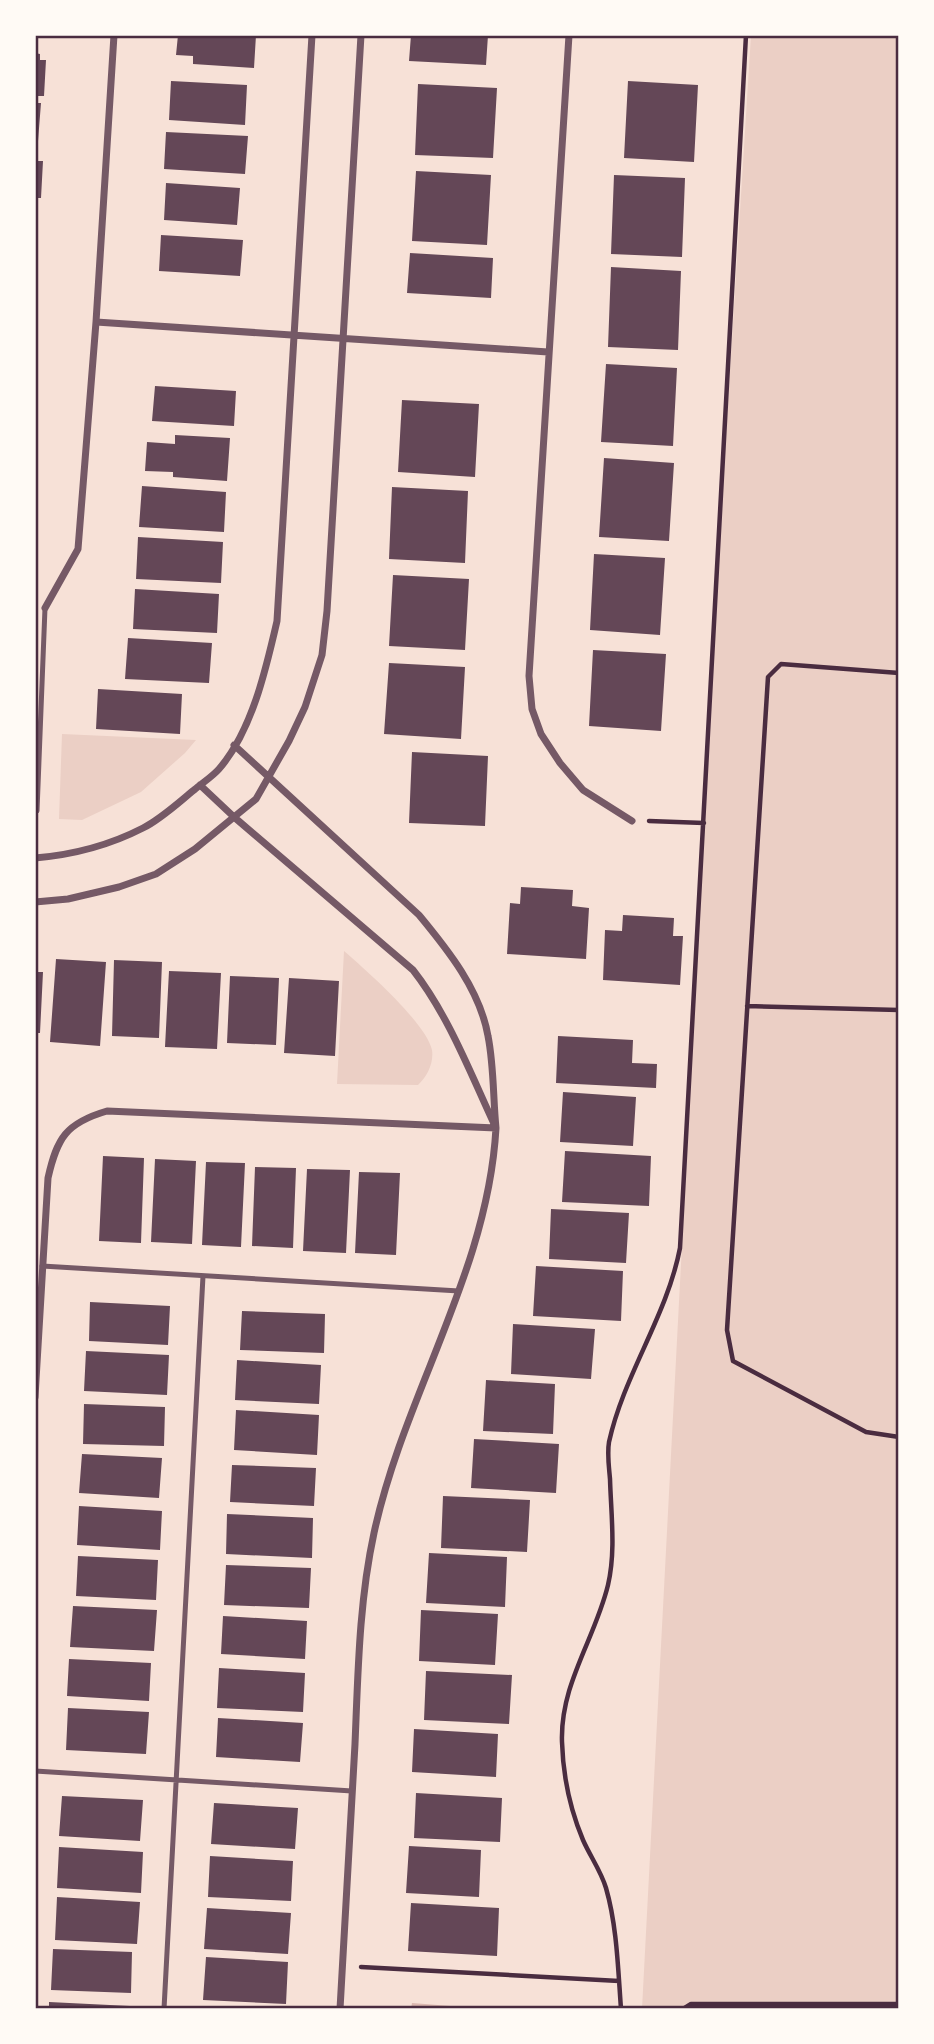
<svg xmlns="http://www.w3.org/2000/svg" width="934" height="2044" font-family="Commissioner,sans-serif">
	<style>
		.green { fill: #ebcfc5 }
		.water { fill: #dcb8b0 }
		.building { fill: #644757 }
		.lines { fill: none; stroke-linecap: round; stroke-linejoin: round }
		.path { stroke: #4a2c40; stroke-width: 4.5 }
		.service { stroke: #755966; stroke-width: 5 }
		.minor { stroke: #755966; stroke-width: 7 }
		.neatline { fill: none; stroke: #4a2c40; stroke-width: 2.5 }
	</style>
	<rect width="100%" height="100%" fill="#f7e1d7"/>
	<!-- green -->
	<path class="green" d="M751 35H899V2009H642L716 595Z
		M62 734 196 740 185 753 141 792 82 820 59 819Z
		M344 951C366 970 426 1023 432 1050 434 1063 427 1077 418 1085L337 1084Z"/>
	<!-- water -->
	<path class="water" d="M412 2003 489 2009H411Z"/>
	<!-- building -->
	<path class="building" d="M178 35H256L254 68 193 64V56L176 55Z
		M411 35H488L486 65 409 61Z
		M35 53 40 54V60H46L44 96H35Z
		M171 81 247 85 245 125 169 120Z
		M628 81 698 85 694 162 624 158Z
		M418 84 497 88 493 158 415 155Z
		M35 103H41L38 141H35Z
		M166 132 248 136 245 174 164 169Z
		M35 161H43L41 198H35Z
		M416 171 491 175 487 245 412 241Z
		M614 175 685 178 682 257 611 254Z
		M166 183 240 188 237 225 164 220Z
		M35 205 38 206 37 228H35Z
		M161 235 243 240 240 276 159 271Z
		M410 253 493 258 491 298 407 293Z
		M611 267 681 271 678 350 608 347Z
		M606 364 677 368 673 446 601 442Z
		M155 386 236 391 234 426 152 421Z
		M402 400 479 404 475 477 398 472Z
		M175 435 230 438 227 481 173 477V472L145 471 147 442 175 444Z
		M604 458 674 463 669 541 599 537Z
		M142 486 226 492 224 532 139 527Z
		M392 487 468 491 465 563 389 559Z
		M138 537 223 542 221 583 136 579Z
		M594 554 665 558 660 635 590 630Z
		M393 575 469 579 465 650 389 646Z
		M135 589 219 594 217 633 133 629Z
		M128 638 212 643 209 683 125 679Z
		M593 650 666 654 661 731 589 726Z
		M389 663 465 667 461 739 384 734Z
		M98 689 182 694 180 734 96 729Z
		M412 752 488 756 485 826 409 823Z
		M521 887 573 890 572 906 589 908 586 959 507 954 510 903 520 904Z
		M623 915 674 918 673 936H683L680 985 603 980 605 930 622 931Z
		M56 959 106 962 100 1046 50 1042Z
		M114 960 162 962 159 1038 112 1036Z
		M169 971 221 973 217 1049 165 1047Z
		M35 972H43L40 1033H35Z
		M230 976 279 978 276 1045 227 1043Z
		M289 978 339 981 335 1056 284 1053Z
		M558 1036 633 1040 632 1063 657 1064 656 1088 556 1083Z
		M563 1092 636 1097 633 1146 560 1142Z
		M565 1151 651 1156 649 1206 562 1202Z
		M103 1156 144 1158 141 1243 99 1241Z
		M155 1159 196 1161 192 1244 151 1242Z
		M206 1162 245 1163 241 1247 202 1245Z
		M255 1167 296 1168 293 1248 252 1246Z
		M307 1169 350 1170 346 1253 303 1251Z
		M359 1172 400 1173 396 1255 355 1253Z
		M551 1209 629 1213 626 1263 549 1259Z
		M536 1266 623 1271 621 1321 533 1316Z
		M90 1302 170 1306 168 1345 89 1341Z
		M242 1311 325 1314 324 1353 240 1350Z
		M513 1324 595 1329 591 1379 511 1374Z
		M86 1351 169 1355 167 1395 84 1391Z
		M237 1360 321 1365 319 1404 235 1400Z
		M486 1380 555 1384 553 1434 483 1431Z
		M84 1404 165 1407 164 1446 83 1444Z
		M236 1410 319 1415 317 1455 234 1450Z
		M474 1439 559 1444 556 1493 471 1488Z
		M82 1454 162 1458 159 1498 79 1493Z
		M232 1465 316 1468 314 1506 230 1502Z
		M443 1496 530 1500 527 1552 441 1548Z
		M79 1506 162 1511 160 1550 77 1545Z
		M227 1514 313 1518 312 1558 226 1554Z
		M429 1553 507 1557 505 1607 426 1603Z
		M78 1556 158 1560 156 1600 76 1596Z
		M226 1565 311 1568 309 1608 224 1605Z
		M73 1606 157 1610 154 1651 70 1647Z
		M421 1610 498 1614 495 1665 419 1661Z
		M223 1616 307 1621 305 1659 221 1654Z
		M69 1659 151 1663 149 1701 67 1696Z
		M219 1668 305 1673 303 1712 217 1708Z
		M426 1671 512 1675 509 1724 424 1720Z
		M68 1708 149 1712 146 1754 66 1750Z
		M218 1718 303 1723 300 1762 216 1757Z
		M414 1729 498 1734 496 1777 412 1772Z
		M416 1793 502 1798 500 1842 414 1838Z
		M62 1796 143 1800 140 1841 59 1836Z
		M214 1803 298 1808 295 1849 211 1844Z
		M409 1846 481 1850 479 1897 406 1893Z
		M59 1847 143 1852 141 1893 57 1888Z
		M210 1856 293 1861 291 1901 208 1897Z
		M57 1897 140 1902 137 1944 55 1940Z
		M411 1903 499 1908 497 1956 408 1951Z
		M207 1908 291 1913 288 1954 204 1949Z
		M53 1949 132 1952 131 1993 51 1990Z
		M206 1957 288 1962 286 2004 203 2000Z
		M49 2002 130 2006V2009H49Z"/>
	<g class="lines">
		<!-- path -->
		<path class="path" d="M899 673 781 664 768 677 727 1330 733 1361 866 1432 899 1437
			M649 821 704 823
			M747 1006 899 1010
			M361 1967 619 1981
			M621 2009C618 1969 617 1926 606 1888 601 1871 590 1856 583 1840 570 1809 563 1775 562 1742 560 1684 595 1639 608 1585 616 1551 611 1514 610 1479 609 1467 607 1454 609 1442 624 1374 667 1316 680 1248L746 35
			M683 2009 691 2004H899"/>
		<!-- service -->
		<path class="service" d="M37 811 45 608
			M42 1266 459 1291
			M35 1771 352 1791
			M164 2009 203 1276"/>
		<!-- minor -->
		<path class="minor" d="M569 35 529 676 532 709 541 734 560 763 583 790 632 821
			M96 322 548 352
			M45 608 78 549 96 322 114 35
			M200 785 234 817 413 970C449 1016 471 1075 496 1128 493 1098 494 1066 488 1036 480 990 448 950 419 915L234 745
			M35 858C71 855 110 845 143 828 161 819 178 803 194 790 202 783 212 777 219 769 252 731 266 669 277 621L312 35
			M35 902 68 899 119 887 156 874 195 849 256 799 289 741 305 707 322 655 327 611 361 35
			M35 1397 48 1178C57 1138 66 1123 107 1111L496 1128C488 1272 404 1394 374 1533 359 1602 358 1673 355 1744 350 1832 345 1921 340 2009"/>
	</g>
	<!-- border -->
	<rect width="934" height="2044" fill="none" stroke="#fffaf5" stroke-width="74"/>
	<rect x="37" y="37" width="860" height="1970" class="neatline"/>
</svg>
